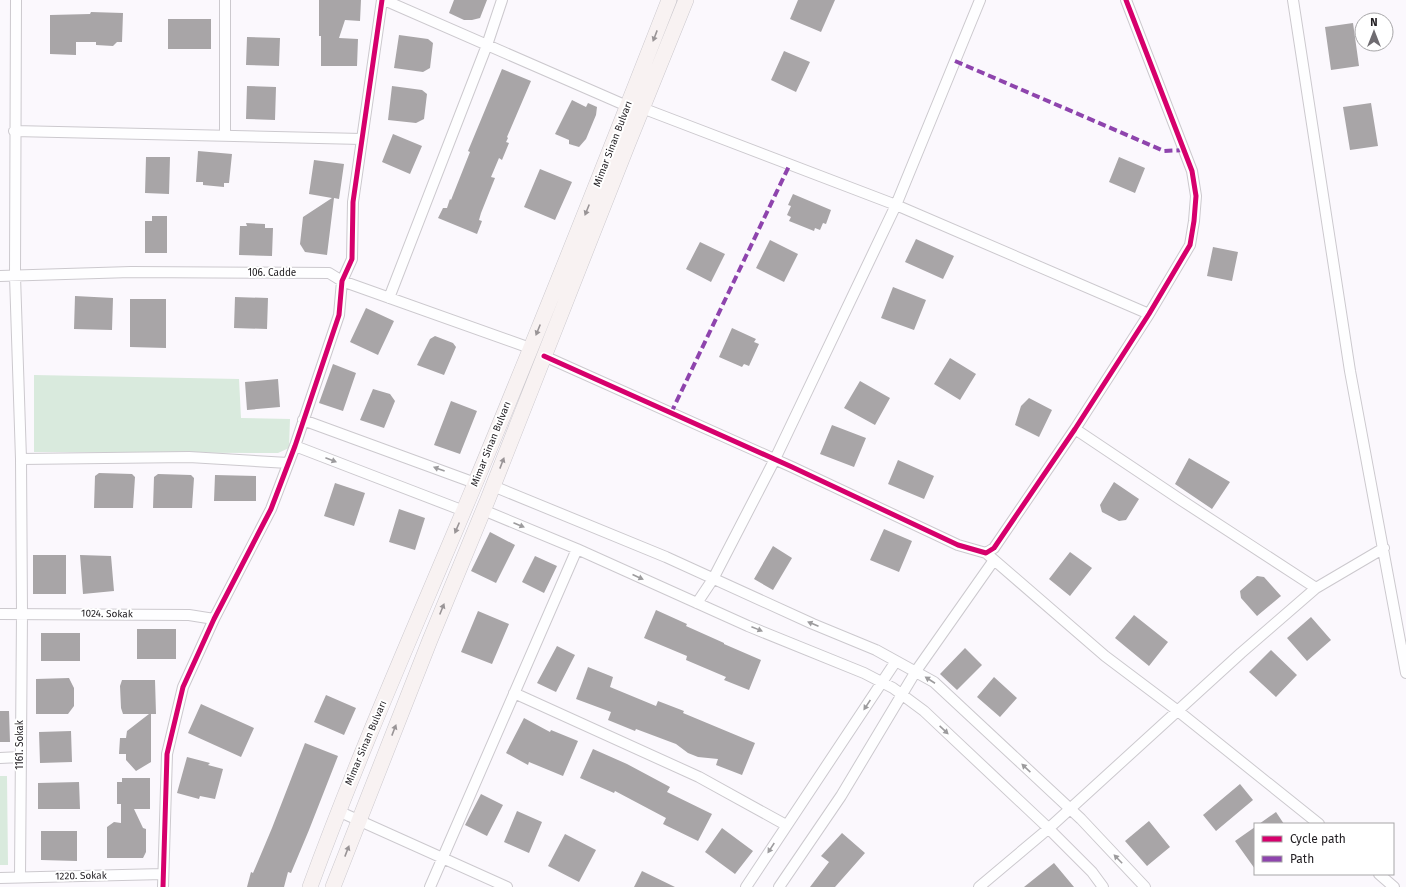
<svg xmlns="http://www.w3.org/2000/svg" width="1406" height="887" font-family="'Fira Sans',sans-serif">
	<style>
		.green { fill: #d9eadd }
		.building { fill: #a8a5a7 }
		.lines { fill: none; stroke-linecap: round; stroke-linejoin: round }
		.minor-casing { stroke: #ccc9ce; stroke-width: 12 }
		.secondary-casing { stroke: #ccc9ce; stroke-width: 16 }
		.minor { stroke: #fefeff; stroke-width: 10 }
		.secondary { stroke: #f8f2f2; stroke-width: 15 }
		.quiet { stroke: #8e44ad; stroke-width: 4; stroke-dasharray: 8 4; stroke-linecap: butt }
		.cycleway-casing { stroke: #fff; stroke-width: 8 }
		.cycleway { stroke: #d6006c; stroke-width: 5 }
		.oneway { fill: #999496 }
		.oneway2 { fill: #9c9b9d }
		.labels { text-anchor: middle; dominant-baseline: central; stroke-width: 4; stroke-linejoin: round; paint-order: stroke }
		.street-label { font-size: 10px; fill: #242125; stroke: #fff }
	</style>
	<rect width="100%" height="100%" fill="#fbf8fd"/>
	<!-- green -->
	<path class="green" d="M34 375 239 379 241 418 290 419 289 448 278 453 34 452Z
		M0 776H7L8 865H0Z"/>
	<!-- building -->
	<path class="building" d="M319 0H361L360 21 345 20 339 38 358 39 357 66H321V36H319Z
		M454 0H487L480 18 472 20H464L449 13Z
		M798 0H835L821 32 790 19Z
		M91 12 123 13 122 42H117L113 46 96 45V42H76V55L50 54V15L90 14Z
		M168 19H211V49H168Z
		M1353 23 1359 66 1331 70 1325 27Z
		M399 35 428 39 433 43 430 68 423 72 394 68Z
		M247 37 280 38 279 66 246 65Z
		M784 51 810 62 796 92 771 80Z
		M502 69 531 81 507 137 508 138 506 142 509 143 502 160 499 158 491 177 495 178 481 213 479 220 482 221 477 234 438 218 443 208H447L450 199 451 200 470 152 468 151Z
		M247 86 276 87 275 120 246 119Z
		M392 86 422 90 427 94 424 119 416 123 388 120Z
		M572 100 586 107 588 103 597 107 596 115 586 139 579 147 569 144V140L555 134Z
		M1371 103 1378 146 1350 150 1343 107Z
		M393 134 422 146 410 174 382 162Z
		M198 151 232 154 229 183H224V187L203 185V182H196Z
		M146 157H170L169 194 145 193Z
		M1119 157 1145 168 1135 193 1109 182Z
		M314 160 344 164 339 199 334 198 327 255 305 252 300 244 303 217 332 198 309 194Z
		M540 169 572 182 555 220 524 207Z
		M793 194 831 210 826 224 823 223 820 230 815 228 814 231 789 221 791 217 787 215 791 206 788 205Z
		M152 216H167V253H145V221H152Z
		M246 223 265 224V228H273L272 256 239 255 240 226H247Z
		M916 239 954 256 943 279 905 262Z
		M770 240 798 254 784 282 756 268Z
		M700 242 725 254 711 282 686 269Z
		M1213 247 1238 252 1232 281 1207 276Z
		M893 287 926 300 914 330 881 318Z
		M75 296 113 298 112 330 74 329Z
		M235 297 268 298 267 329 234 328Z
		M130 299H166V348L130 347Z
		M366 308 394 321 378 355 350 342Z
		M732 328 756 339 754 342 759 344 749 366 744 364 742 367 719 357Z
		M435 336 453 343 456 347 444 375 417 365 430 339Z
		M950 358 976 374 960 400 934 384Z
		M333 364 356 373 343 411 319 403Z
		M278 379 280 407 247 410 245 382Z
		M860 381 890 398 875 425 844 408Z
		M373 389 390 394 395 401 384 428 360 420Z
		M1029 398 1052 410 1039 437 1015 425 1021 406Z
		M451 401 477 411 460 454 434 445Z
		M832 425 866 438 854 467 820 454Z
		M1189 458 1230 482 1212 509 1175 484Z
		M898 460 934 476 924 499 888 484Z
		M99 473 132 474 135 477 133 508H94L95 476Z
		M158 474 191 475 194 478 192 508H153L154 477Z
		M215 475 256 476V501H214Z
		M1114 482 1139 499 1126 520 1119 521 1102 512 1100 505Z
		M335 483 365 493 354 526 324 516Z
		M399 509 425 518 415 550 389 542Z
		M884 529 912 541 899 572 870 560Z
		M490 532 515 545 496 583 471 571Z
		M773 546 792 558 773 590 754 579Z
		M1070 552 1092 568 1070 596 1049 579Z
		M33 555H66V594H33Z
		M80 555 111 556 114 591 83 594Z
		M535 556 557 566 544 593 522 582Z
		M1257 576 1264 577 1281 596 1257 616 1241 598 1240 591Z
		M656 610 687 624 686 626 724 643V644L761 660 749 690 724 680 726 677 686 660 687 656 644 638Z
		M478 611 509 624 492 664 461 652Z
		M1134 615 1168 642 1149 666 1115 638Z
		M1311 617 1331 640 1307 661 1287 638Z
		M137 629H176V659H137Z
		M41 633H80V661H41Z
		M557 646 575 655 556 692 537 683Z
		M965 648 982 665 957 690 940 674Z
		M1271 650 1297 675 1276 697 1249 672Z
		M588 667 613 677 610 687 656 706 658 701 684 711 683 713 755 743 742 775 716 765 718 759 698 757 688 753 676 744 636 729 635 731 608 720 611 712 576 699Z
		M994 677 1017 698 1000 717 977 697Z
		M69 678 74 688V706L68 714H36V679Z
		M122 680H155L156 714H151V762L136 771 126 760V754H119L120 738H126L127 731 149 714H123L121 708 120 686Z
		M326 695 356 708 344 735 314 722Z
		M201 704 254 728 241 757 188 733Z
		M0 711H9L10 742H0Z
		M524 718 550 732 551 730 578 741 563 776 529 762 528 765 506 753Z
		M71 731 72 762 40 763 39 732Z
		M305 743 338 756 309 830 291 873 288 872 284 887H247L251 872 253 873 272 828Z
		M593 749 627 764 670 787 667 792 712 814 698 841 663 824 666 818 615 791 614 793 580 778Z
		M187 757 210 763 208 765 223 769 215 799 200 796 199 799 177 793Z
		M122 778H150V809H134L143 828 146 829V852L143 858H107V827L114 822 121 823V804H117V782H122Z
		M79 782 80 809H38V783Z
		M1240 784 1253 800 1216 831 1203 815Z
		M481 794 503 805 487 836 465 825Z
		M517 811 542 822 529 853 504 842Z
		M1276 812 1284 824H1259Z
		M1149 821 1170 847 1147 866 1125 841Z
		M1255 827V869L1235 841Z
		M722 828 753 851 735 874 705 852Z
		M41 831H77V861L41 860Z
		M842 833 865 853 835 887H810L829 862 821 856Z
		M565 834 596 850 579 882 548 866Z
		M1054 863 1074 887H1024Z
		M642 871 675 887H634Z"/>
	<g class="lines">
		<!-- minor casing -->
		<g class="minor-casing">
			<path id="minor" d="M16 0 15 276 21 459 22 613 20 877
				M225 0V135
				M384 0 627 106
				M1293 0 1350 371 1406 673
				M642 108 896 205 1149 314
				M14 131 362 139
				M0 276 131 272 329 273 342 281 530 348
				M389 298 487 45 502 0
				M544 356 792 467 958 545 986 553 994 548 1075 429 1149 314 1190 245 1194 221 1196 196 1192 171 1126 0
				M303 420 475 483
				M1075 429 1181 500 1316 588
				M295 446 464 511
				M21 459 189 457 288 463
				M493 486 666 557 813 624 876 650 934 682 1081 819 1145 887
				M483 510 577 549 748 626 864 673 893 688 924 711 1044 824 1092 872 1103 887
				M986 553 1105 656 1178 711 1319 824
				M697 603 713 579 775 459 896 205 980 0
				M0 614 189 615 214 619
				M514 693 699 777 786 825
				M0 758 20 757
				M338 811 507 887
				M1379 874 1394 887
				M0 878 163 874
				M163 887 167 754 183 687 214 619 271 509 295 446 339 315 342 281 352 259 353 202 382 0
				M430 887 577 549
				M746 887 896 661
				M779 887 841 796 916 671 994 560
				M979 887 1048 829 1241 653 1316 588 1384 548"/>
		</g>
		<!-- secondary casing -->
		<g class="secondary-casing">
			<path id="secondary" d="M310 887C359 753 417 623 472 491 540 328 605 164 669 0
				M333 887 430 640 488 499 627 146 686 0"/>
		</g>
		<!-- minor -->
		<use href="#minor" class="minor"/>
		<!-- secondary -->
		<use href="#secondary" class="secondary"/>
		<!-- quiet -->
		<path class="quiet" d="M955 61 1164 151 1184 150
			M671 413 790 164"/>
		<!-- cycleway casing -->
		<g class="cycleway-casing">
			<path id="cycleway" d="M544 356 792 467 958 545 986 553 994 548 1075 429 1149 314 1190 245 1194 221 1196 196 1192 171 1126 0
				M163 887 167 754 183 687 214 619 271 509 295 446 339 315 342 281 352 259 353 202 382 0"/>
		</g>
		<!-- cycleway -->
		<use href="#cycleway" class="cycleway"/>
	</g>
	<!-- one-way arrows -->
	<defs><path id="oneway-solid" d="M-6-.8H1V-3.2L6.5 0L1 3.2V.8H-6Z"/></defs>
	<g class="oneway">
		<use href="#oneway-solid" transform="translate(655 36) rotate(111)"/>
		<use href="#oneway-solid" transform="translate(587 210) rotate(112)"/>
		<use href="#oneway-solid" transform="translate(538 330) rotate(112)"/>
		<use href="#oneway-solid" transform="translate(502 463) rotate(-69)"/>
		<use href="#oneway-solid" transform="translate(457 528) rotate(113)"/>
		<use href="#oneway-solid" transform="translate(442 609) rotate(-68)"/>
		<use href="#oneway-solid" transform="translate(394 730) rotate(-69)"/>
		<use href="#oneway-solid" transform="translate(347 851) rotate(-69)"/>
	</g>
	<g class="oneway2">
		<use href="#oneway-solid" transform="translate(331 460) rotate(21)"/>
		<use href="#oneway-solid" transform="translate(439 469) rotate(-160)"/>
		<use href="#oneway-solid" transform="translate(519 525) rotate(23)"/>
		<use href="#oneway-solid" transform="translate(638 577) rotate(24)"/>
		<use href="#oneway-solid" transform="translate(813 624) rotate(-157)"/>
		<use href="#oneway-solid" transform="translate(757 629) rotate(22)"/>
		<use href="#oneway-solid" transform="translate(930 680) rotate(-147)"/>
		<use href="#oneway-solid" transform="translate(867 705) rotate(124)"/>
		<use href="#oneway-solid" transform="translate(944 730) rotate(43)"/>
		<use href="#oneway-solid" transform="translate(1026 768) rotate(-137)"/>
		<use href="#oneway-solid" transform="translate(771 848) rotate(123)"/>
		<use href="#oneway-solid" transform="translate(1118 859) rotate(-134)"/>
	</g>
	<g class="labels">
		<!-- street labels -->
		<g class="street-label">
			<text transform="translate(613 144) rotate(-69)">Mimar Sinan Bulvarı</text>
			<text x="272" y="273">106. Cadde</text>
			<text transform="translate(491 444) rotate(-68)">Mimar Sinan Bulvarı</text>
			<text transform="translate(107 614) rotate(1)">1024. Sokak</text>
			<text transform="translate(366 743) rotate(-67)">Mimar Sinan Bulvarı</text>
			<text transform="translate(20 745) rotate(-90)">1161. Sokak</text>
			<text transform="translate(81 876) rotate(-1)">1220. Sokak</text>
		</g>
	</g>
	<!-- legend -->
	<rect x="1254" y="823" width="140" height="52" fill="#ffffff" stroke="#a7a6a8"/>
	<rect x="1262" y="836" width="20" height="6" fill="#d6006c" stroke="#a7a6a8"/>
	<text x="1290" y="843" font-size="12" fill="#242125">Cycle path</text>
	<rect x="1262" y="856" width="20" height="6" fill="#8e44ad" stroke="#a7a6a8"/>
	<text x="1290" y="863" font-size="12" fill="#242125">Path</text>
	<!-- north arrow -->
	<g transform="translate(1374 32)"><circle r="19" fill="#ffffff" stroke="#a7a6a8"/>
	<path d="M0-3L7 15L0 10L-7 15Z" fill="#6f6c71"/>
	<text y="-6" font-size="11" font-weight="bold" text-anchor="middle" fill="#242125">N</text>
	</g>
</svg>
